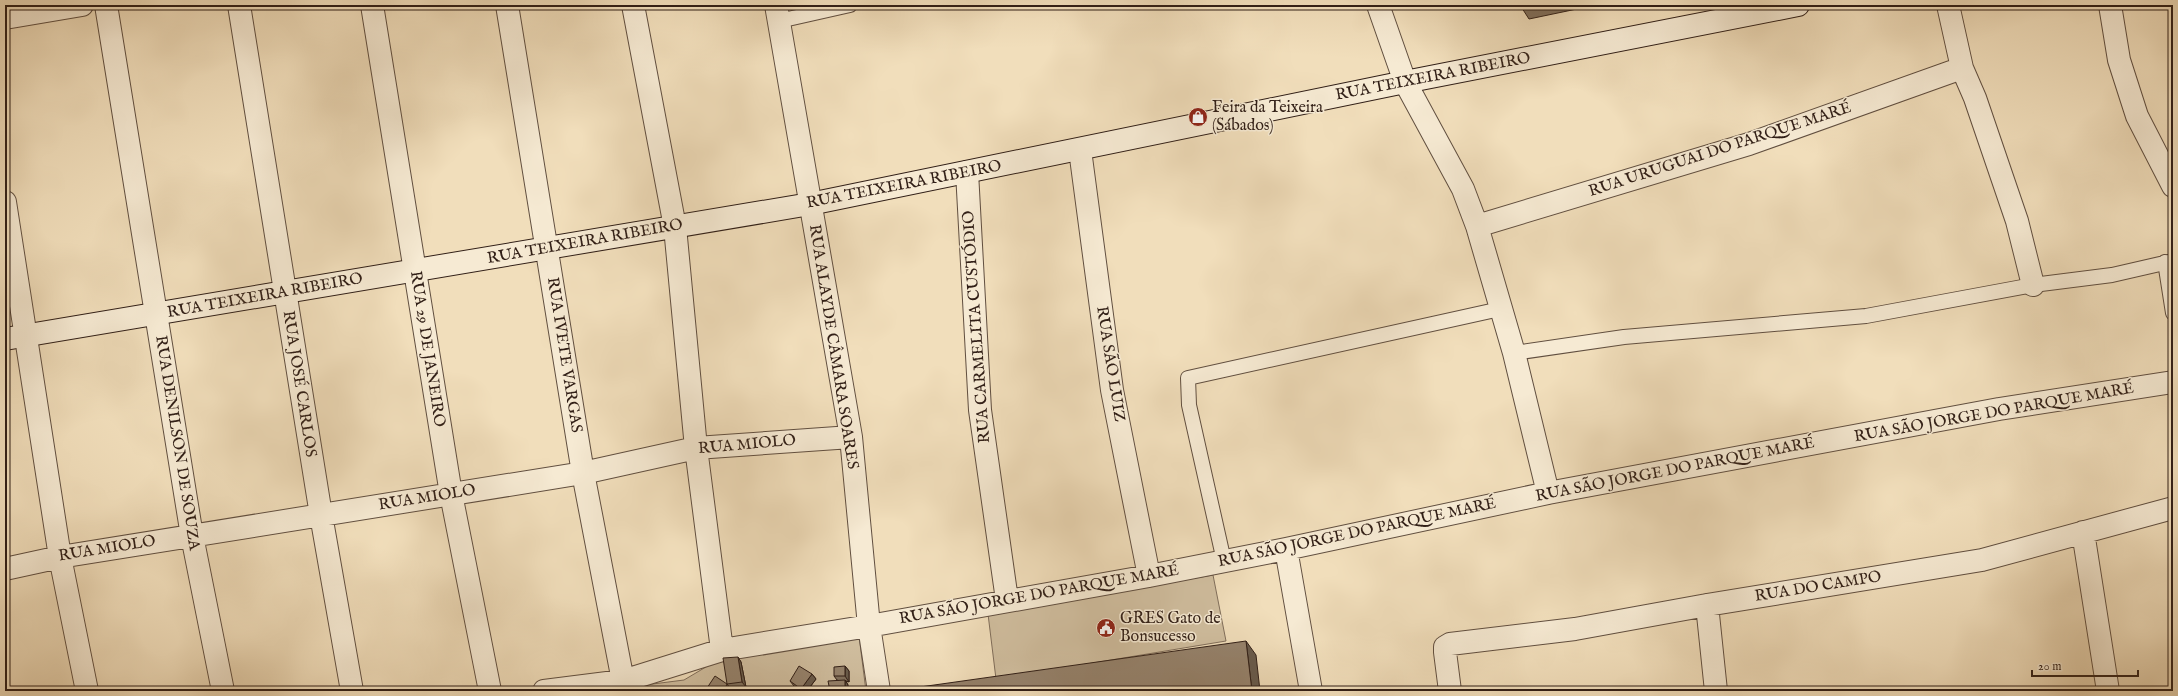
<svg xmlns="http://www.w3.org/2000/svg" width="2178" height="696" font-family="'IM FELL English',serif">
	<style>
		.green { fill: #d0be9f; stroke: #806e5b }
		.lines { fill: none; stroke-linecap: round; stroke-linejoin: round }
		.lane-casing { stroke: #614f40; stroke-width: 16 }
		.street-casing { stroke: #614f40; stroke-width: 24 }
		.secondary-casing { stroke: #311f17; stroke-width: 24 }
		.lane { stroke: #f6ead3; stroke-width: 14 }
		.street { stroke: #f6ead3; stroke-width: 22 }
		.secondary { stroke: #f6ead3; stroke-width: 22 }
		.wall { fill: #80705d; stroke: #311f17 }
		.shaded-wall { fill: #685b4c; stroke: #311f17 }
		.building { fill: #95826c; stroke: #311f17 }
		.labels { text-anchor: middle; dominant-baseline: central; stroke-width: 3; stroke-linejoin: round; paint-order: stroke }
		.street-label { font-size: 16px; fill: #311f17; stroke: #f6ead3 }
		.poi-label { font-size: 16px; fill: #311f17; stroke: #f6ead3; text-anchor: start }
	</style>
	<rect width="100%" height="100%" fill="#f1debb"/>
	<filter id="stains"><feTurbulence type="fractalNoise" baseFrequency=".005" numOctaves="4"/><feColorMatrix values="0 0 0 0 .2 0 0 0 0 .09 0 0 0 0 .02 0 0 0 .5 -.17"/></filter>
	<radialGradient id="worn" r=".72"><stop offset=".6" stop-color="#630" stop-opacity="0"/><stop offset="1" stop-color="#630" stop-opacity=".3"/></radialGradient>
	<!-- green -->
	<path class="green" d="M1213 575 1226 641 996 679 988 614Z
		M859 636 866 691H598L684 680 721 658Z"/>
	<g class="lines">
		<!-- lane casing -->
		<g class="lane-casing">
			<path id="lane" d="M779 21 850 5
				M2165 262 2173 313
				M1514 353 1624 337 1866 316 2033 285 2112 275 2173 261
				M1224 561 1189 405 1188 378 1500 309"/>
		</g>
		<!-- street casing -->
		<g class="street-casing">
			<path id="street" d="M106 5 192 536 223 691
				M239 5 321 515 352 691
				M372 5 451 494 490 691
				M507 5 583 473 623 681
				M633 5 675 227 696 448 722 650
				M776 5 851 437 869 626 879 691
				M1378 5 1405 82 1463 189 1477 226 1514 353 1548 493
				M1948 5 1962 68 1975 98 2017 221 2033 285
				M2110 5 2119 60 2137 116 2173 186
				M5 18 82 5
				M1080 150 1112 390 1149 576
				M967 172 980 410 1007 600
				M5 202 60 557 87 691
				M1477 226 1749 144 1962 68
				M2083 532 2108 691
				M1286 549 1311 691
				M5 569 60 557 583 473 696 448 851 437
				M1707 605 1716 691
				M544 691 623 681 722 650 869 626 1149 576 1286 549 1548 493 1999 409 2173 382
				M1450 691 1445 652V647L1450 644 1575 629 1707 605 1982 560 2173 508"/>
		</g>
		<!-- secondary casing -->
		<g class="secondary-casing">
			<path id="secondary" d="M5 339 810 204 1405 82 1798 5"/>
		</g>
		<!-- lane -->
		<use href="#lane" class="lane"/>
		<!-- street -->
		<use href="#street" class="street"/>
		<!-- secondary -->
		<use href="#secondary" class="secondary"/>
	</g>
	<!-- wall -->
	<path class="wall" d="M1520 5H1596L1529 19Z
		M738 657 741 662 746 687 731 689 730 691H709L707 688 727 684Z
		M845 666 849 671V682L846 681 848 685 837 680 834 676Z
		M812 674 816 679 807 691H800L794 686 790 681Z"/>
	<!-- shaded-wall -->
	<path class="shaded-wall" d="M1246 641 1256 655 1260 691H1252Z
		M738 657 741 662 746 687 742 682Z
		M845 666 849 671V682L845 676Z
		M812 674 816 679 807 691H802L801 689Z
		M845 680 848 685 849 691H845Z
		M727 684 731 689 730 691H724Z"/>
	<!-- building -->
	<path class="building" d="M1246 641 1252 691H913V688Z
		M738 657 742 682 727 684 724 691H712L707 688 715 676 727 684 723 658Z
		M799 666 812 674 801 689 790 681Z
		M845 666V676H834V667Z
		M845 680V691H830L828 681Z
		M783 688 788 691H781Z"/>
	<!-- icons -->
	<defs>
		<g id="shop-disc" transform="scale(1)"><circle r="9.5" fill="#8f2418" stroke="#f6ead3"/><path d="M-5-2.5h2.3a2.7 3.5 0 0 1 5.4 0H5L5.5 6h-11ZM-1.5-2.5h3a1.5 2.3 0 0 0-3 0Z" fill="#fff"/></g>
		<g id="civic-disc" transform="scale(1)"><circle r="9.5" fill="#8f2418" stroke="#f6ead3"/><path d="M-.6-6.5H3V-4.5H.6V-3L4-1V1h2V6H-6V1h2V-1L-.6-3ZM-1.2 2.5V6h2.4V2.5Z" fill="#fff"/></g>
	</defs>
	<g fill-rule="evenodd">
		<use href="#shop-disc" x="1198" y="117"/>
		<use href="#civic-disc" x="1106" y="628"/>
	</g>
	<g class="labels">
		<!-- street labels -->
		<g class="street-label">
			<text transform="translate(1433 77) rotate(-11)">RUA TEIXEIRA RIBEIRO</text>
			<text transform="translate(1720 150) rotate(-18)">RUA URUGUAI DO PARQUE MARÉ</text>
			<text transform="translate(904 185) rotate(-11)">RUA TEIXEIRA RIBEIRO</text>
			<text transform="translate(585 242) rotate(-10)">RUA TEIXEIRA RIBEIRO</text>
			<text transform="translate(265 296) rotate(-10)">RUA TEIXEIRA RIBEIRO</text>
			<text transform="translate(977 327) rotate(-94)">RUA CARMELITA CUSTÓDIO</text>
			<text transform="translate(833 347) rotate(81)">RUA ALAYDE CÂMARA SOARES</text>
			<text transform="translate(427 349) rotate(81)">RUA 29 DE JANEIRO</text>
			<text transform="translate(564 355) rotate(81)">RUA IVETE VARGAS</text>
			<text transform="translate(1110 364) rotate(81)">RUA SÃO LUIZ</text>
			<text transform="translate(299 384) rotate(81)">RUA JOSÉ CARLOS</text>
			<text transform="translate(1994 413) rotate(-10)">RUA SÃO JORGE DO PARQUE MARÉ</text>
			<text transform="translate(177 443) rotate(81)">RUA DENILSON DE SOUZA</text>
			<text transform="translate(747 445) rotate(-5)">RUA MIOLO</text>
			<text transform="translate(1675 470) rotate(-11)">RUA SÃO JORGE DO PARQUE MARÉ</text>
			<text transform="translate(427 498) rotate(-9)">RUA MIOLO</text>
			<text transform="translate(1357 533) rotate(-12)">RUA SÃO JORGE DO PARQUE MARÉ</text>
			<text transform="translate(107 549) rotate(-9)">RUA MIOLO</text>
			<text transform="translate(1818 587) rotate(-9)">RUA DO CAMPO</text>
			<text transform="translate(1039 595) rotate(-10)">RUA SÃO JORGE DO PARQUE MARÉ</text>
		</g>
		<!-- poi labels -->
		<g class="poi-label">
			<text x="1212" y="108">Feira da Teixeira<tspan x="1212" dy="18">(Sábados)</tspan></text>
			<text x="1120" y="619">GRES Gato de<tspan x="1120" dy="18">Bonsucesso</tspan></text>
		</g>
	</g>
	<!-- margin -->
	<rect width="2178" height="696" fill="none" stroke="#f1debb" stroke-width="20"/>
	<rect x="6" y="6" width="2166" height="684" fill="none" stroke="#311f17" stroke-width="2"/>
	<rect x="10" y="10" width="2158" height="676" fill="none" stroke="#311f17"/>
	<!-- scale -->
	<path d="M2032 670v6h106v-6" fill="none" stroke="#311f17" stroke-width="2"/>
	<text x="2038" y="670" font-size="12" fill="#311f17" stroke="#f6ead3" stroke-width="3" paint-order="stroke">20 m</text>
	<rect width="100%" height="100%" filter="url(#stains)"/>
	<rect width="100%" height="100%" fill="url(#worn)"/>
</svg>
